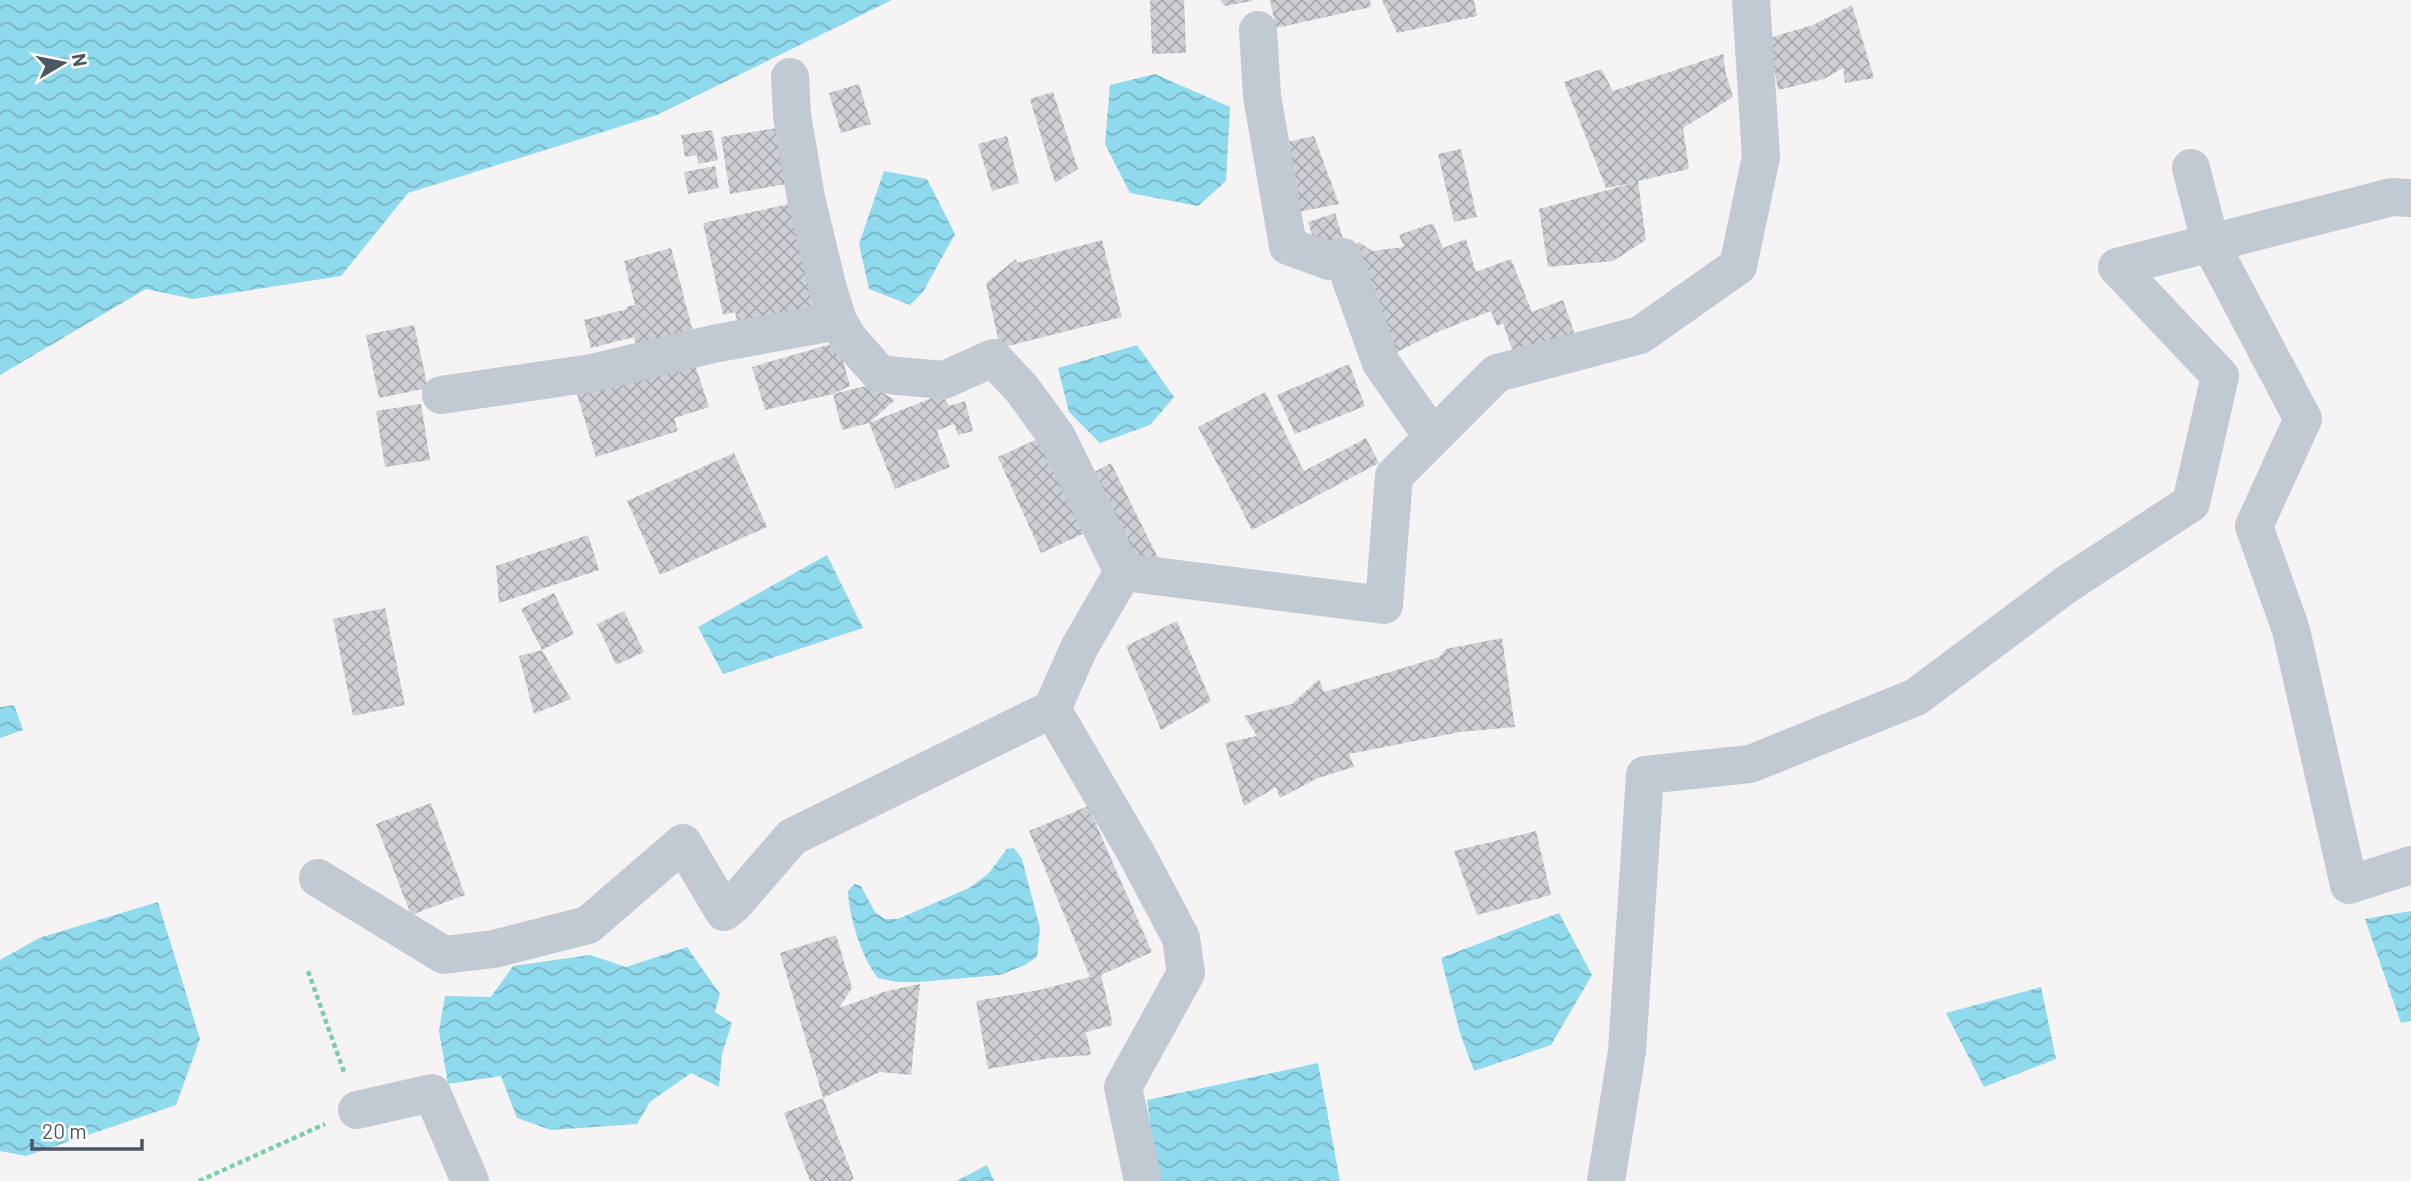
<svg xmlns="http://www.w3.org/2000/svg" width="2411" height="1181" font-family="Barlow,sans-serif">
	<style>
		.water { fill: url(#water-waves) }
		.building { fill: url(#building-cross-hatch) }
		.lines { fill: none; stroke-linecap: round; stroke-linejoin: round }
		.path { stroke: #7ad0a6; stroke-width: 4.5; stroke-dasharray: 5 3.5; stroke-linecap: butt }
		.street { stroke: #c1cad2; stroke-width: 38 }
	</style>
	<defs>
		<pattern id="water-waves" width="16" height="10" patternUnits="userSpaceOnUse" patternTransform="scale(1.75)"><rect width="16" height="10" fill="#90daee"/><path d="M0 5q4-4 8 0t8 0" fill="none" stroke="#78b4c4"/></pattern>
		<pattern id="building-cross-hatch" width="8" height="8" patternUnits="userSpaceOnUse" patternTransform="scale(1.75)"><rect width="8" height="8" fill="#cdcfd5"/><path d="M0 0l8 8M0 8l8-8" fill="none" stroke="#a8abb0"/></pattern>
	</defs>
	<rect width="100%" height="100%" fill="#f5f3f3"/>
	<!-- water -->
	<path class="water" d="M0 0H892L657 115 408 193 341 276 193 299 146 289 0 375Z
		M1155 74 1230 107 1226 181 1198 206 1130 193 1105 144 1110 85Z
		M884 171 927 179 955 234 923 292 910 305 869 289 859 244Z
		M1137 345 1174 397 1150 425 1100 443 1069 412 1058 368Z
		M827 555 863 628 723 674 698 627Z
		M14 705 23 730 0 738V707Z
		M1014 848 1022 859 1040 928 1037 957 1025 965 1000 975 919 982H897L878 978C862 959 849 917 848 891L854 884 861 886 875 912 885 919H898L969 888 988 874 1007 849Z
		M158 902 200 1039 176 1105 26 1156 0 1151V960L39 938Z
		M2411 911V1021L2401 1023 2365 919Z
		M1559 913 1592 975 1551 1045 1474 1071 1460 1033 1441 958Z
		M687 947 720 994 715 1012 732 1023 722 1054 719 1087 691 1073 650 1102 637 1124 551 1130 517 1118 501 1076 448 1084 439 1031 445 996 491 997 513 966 590 955 626 967Z
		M2041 987 2056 1059 1984 1087 1946 1013Z
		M1318 1063 1340 1181H1158L1147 1100Z
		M987 1165 994 1181H956Z"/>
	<!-- building -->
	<path class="building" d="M1150 0H1184L1186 53 1152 54Z
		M1220 0H1252V1L1225 6Z
		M1270 0H1370L1371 7 1276 28Z
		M1382 0H1474L1477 16 1397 33Z
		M1852 5 1874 78 1845 83 1843 68 1824 79 1778 90 1769 38 1813 25Z
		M1723 54 1726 74 1733 97 1683 128 1689 169 1638 181 1646 240 1613 261 1548 267 1539 209 1633 183 1606 188 1564 82 1601 69 1613 91Z
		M859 84 871 124 841 133 829 93Z
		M1053 92 1078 169 1055 183 1030 99Z
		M782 127 792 183 730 194 721 137Z
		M712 130 718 160 698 164 697 155 685 157 681 135Z
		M1007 136 1019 183 992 191 978 144Z
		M1314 136 1339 204 1298 212 1281 143Z
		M1461 149 1477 217 1454 222 1438 154Z
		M715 166 719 188 688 194 684 172Z
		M793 203 825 310 739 329 735 312 723 315 703 223Z
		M1335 213 1344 242 1317 251 1308 222Z
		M1433 223 1443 248 1466 239 1476 272 1511 259 1532 312 1563 300 1575 335 1514 355 1503 323 1497 326 1491 311 1435 333 1391 355 1347 251 1359 242 1372 251 1404 247 1399 235Z
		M1102 240 1122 317 1000 348 986 283 1016 259 1017 263Z
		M671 248 695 339 639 354 634 337 591 348 584 320 627 309 626 307 635 305 624 261Z
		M414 325 428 388 379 398 366 335Z
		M838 342 850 386 833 394 765 410 752 367Z
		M692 356 709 407 674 418 678 431 596 457 575 388Z
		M1349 364 1365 406 1295 434 1277 395Z
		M870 385 895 400 869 423 942 394 949 406 965 401 973 431 958 435 954 424 937 431 950 467 895 489 869 423 842 430 833 394Z
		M1265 392 1304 471 1366 438 1379 463 1252 530 1198 427Z
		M421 404 430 460 385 467 376 411Z
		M1042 437 1085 533 1041 553 998 457Z
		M734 453 767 527 660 575 627 501Z
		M1111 463 1161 564 1129 560 1087 476Z
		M588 535 599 570 499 603 496 566Z
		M554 593 574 634 542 650 571 699 534 714 519 656 542 650 521 609Z
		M385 608 405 705 353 716 333 619Z
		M624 611 644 652 616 665 597 624Z
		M1177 621 1211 701 1161 730 1126 646Z
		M1502 638 1515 727 1460 732 1349 754 1354 767 1318 778 1280 798 1276 787 1244 806 1225 743 1257 736 1244 716 1292 704 1319 679 1324 692 1439 657 1446 649Z
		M431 803 465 895 411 915 376 824Z
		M1088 806 1152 952 1101 975 1113 1025 1086 1032 1091 1055 1051 1058 988 1069 976 1001 1039 990 1090 977 1029 831Z
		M1536 831 1551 895 1477 915 1454 851Z
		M836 935 852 988 839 1008 887 991 920 984 911 1075 880 1072 823 1098 780 953Z
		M823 1098 854 1179 850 1181H810L784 1113Z"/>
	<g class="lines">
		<!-- path -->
		<path class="path" d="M308 971 345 1075
			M199 1181 325 1124"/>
		<!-- street -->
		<path class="street" d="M1258 30 1262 96 1288 246 1329 261 1343 257 1381 363 1433 437
			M2191 168 2211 245 2303 419 2254 526 2291 630 2349 885 2411 865
			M441 395 592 373 713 344 838 321
			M1123 572 1384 605 1394 476 1497 373 1640 335 1738 266 1761 157 1751 0
			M1052 709 1136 853 1181 938 1186 973 1123 1087 1143 1181
			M318 878 444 955 494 949 588 925 683 843 724 912 734 904 792 837 1052 709 1079 648 1123 572 1057 437 1022 389 993 358 944 380 897 376 879 373 848 338 838 321 828 289 806 198 792 115 790 77
			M357 1110 432 1093 470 1181
			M1606 1181 1627 1051 1645 775 1750 764 1916 697 2067 584 2191 503 2220 376 2117 267 2392 197 2411 198"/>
	</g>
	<!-- north arrow -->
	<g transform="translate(63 63) rotate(80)" stroke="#ffffff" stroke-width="5" paint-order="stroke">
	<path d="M0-5L12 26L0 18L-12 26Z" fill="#4a5661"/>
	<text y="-10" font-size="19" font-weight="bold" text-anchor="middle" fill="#4a5661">N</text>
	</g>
	<!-- scale -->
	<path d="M32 1139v10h110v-10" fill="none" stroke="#4a5661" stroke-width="3.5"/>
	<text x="42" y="1139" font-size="21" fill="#4a5661" stroke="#ffffff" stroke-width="5" paint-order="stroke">20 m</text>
</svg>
